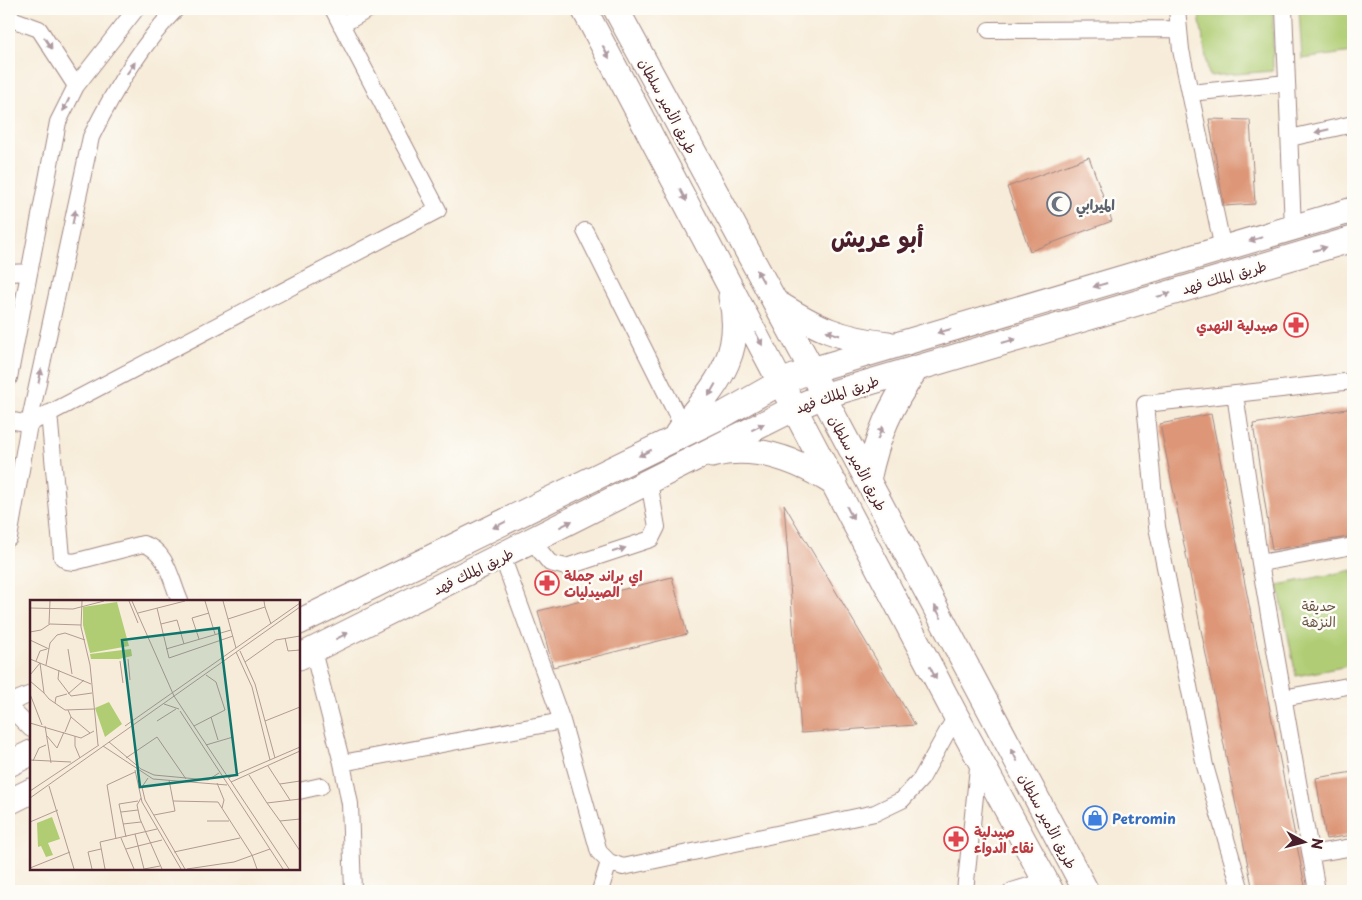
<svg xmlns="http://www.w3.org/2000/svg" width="1362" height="900" font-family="'Playpen Sans','Playpen Sans Arabic',sans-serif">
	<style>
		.green { fill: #b0cd74; stroke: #7d7650 }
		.building { fill: #dd9677 }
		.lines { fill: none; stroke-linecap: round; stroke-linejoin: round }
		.minor-casing { stroke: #a08682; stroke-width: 18 }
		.highway-casing { stroke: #a08682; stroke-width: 27 }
		.minor { stroke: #fff; stroke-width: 16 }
		.highway { stroke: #fff; stroke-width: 25 }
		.oneway { fill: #ae9aa0 }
		.labels { text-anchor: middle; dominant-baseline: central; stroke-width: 5; stroke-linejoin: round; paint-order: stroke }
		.street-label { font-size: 14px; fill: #4a1f2b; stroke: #fdfcf7 }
		.worship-label { font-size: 14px; font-weight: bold; fill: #5b616d; stroke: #fdfcf7; text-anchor: start }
		.health-label { font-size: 14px; font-weight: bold; fill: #be3a42; stroke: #fdfcf7; text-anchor: start }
		.park-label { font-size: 14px; fill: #695341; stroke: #fdfcf7 }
		.shop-label { font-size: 14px; font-weight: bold; fill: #366cbe; stroke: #fdfcf7; text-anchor: start }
		.town-label { font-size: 24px; font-weight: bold; fill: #4a1f2b; stroke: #fdfcf7 }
		.inset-road { fill: none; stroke: #b29a93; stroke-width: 1 }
		.view { fill: #0f766e; fill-opacity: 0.15; stroke: #0f766e; stroke-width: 2.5 }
		.inset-edge { fill: none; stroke: #4a1f2b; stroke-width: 2.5 }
	</style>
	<rect width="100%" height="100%" fill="#fdfcf7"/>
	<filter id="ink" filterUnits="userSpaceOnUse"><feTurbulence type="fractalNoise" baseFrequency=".02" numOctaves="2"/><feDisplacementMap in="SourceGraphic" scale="10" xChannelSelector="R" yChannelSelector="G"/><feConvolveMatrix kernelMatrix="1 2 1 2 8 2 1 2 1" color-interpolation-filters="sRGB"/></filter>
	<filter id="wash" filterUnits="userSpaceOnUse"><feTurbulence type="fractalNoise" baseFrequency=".0096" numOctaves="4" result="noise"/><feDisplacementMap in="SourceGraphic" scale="20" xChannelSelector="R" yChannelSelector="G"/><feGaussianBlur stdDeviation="1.12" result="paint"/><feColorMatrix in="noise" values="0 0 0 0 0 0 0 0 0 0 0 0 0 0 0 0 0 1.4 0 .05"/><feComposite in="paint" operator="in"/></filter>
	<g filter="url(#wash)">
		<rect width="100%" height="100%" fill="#f7ecd9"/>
		<!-- green -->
		<path class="green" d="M1198 9H1273V71L1209 76Z
			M1299 9H1353V52L1302 59Z
			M1353 570V665L1296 676 1278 585Z"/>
		<g id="blocks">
			<!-- building -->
			<path class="building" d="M1209 119 1250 120 1255 204 1224 206Z
				M1089 157 1112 221 1030 251 1007 187Z
				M1353 408V536L1272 550 1253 424Z
				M1211 414 1241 564 1306 891H1253L1175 499 1160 424Z
				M784 504 915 725 801 733Z
				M672 577 687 634 553 667 538 611Z
				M1353 772V835L1326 839 1316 778Z"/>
		</g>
	</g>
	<g filter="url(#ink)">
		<use href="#blocks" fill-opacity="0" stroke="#a08682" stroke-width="1"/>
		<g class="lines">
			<!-- minor casing -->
			<g class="minor-casing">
				<path id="minor" d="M1177 9 1181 50 1223 249
					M1284 9 1293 228
					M9 18 39 29 76 86
					M341 25 369 9
					M989 30 1179 29
					M1190 93 1287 83
					M1290 138 1353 124
					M585 231 683 427
					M9 273 29 272
					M9 378 58 122 76 86 136 9
					M1235 394 1260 563 1317 891
					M49 413 62 557 67 561 74 562 143 544C167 550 171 581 180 601
					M9 420 29 424 438 210 333 9
					M9 538 29 424 91 137C113 92 141 45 176 9
					M532 541 550 563 566 567 651 539 657 527 649 482
					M502 556 562 721 599 852 609 862 623 867 875 813 902 800 921 779 956 716
					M1260 563 1353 546
					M313 651 342 763 350 804 353 891
					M1283 698 1353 685
					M9 703 31 694
					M9 707 31 729
					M342 763 562 721
					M299 791 321 786
					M1311 854 1353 847
					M600 891 609 862
					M965 891 979 758
					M1012 891 1045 881
					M1241 891 1205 766 1157 527 1145 404 1353 381"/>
			</g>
			<!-- highway casing -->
			<g class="highway-casing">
				<path id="highway" d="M584 9 956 716 1051 891
					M616 9 812 370 823 396 1086 891
					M777 303C817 328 840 339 888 344
					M677 434C711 389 746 359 731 297
					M712 455C755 443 799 461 835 484
					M868 480C878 434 889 408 916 369
					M299 622 721 416 781 382 812 370 1353 210
					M299 657 795 408 823 396 1353 239
					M9 764 31 753
					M9 802 31 791"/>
			</g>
			<!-- minor -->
			<use href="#minor" class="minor"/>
			<!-- highway -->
			<use href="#highway" class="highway"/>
		</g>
		<!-- one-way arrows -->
		<defs><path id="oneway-solid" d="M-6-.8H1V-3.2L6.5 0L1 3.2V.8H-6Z" transform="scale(1.25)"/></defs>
		<g class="oneway">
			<use href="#oneway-solid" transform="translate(48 43) rotate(57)"/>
			<use href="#oneway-solid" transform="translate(606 52) rotate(62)"/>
			<use href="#oneway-solid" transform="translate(131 68) rotate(-55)"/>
			<use href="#oneway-solid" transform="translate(66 105) rotate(116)"/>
			<use href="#oneway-solid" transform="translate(1322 131) rotate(167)"/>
			<use href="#oneway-solid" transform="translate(683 195) rotate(62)"/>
			<use href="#oneway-solid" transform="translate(74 217) rotate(-78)"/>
			<use href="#oneway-solid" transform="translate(1256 239) rotate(164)"/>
			<use href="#oneway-solid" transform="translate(1320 249) rotate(-16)"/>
			<use href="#oneway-solid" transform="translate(760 276) rotate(-119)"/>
			<use href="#oneway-solid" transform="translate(1100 285) rotate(164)"/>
			<use href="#oneway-solid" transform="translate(1164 295) rotate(-16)"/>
			<use href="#oneway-solid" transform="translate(944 331) rotate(164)"/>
			<use href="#oneway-solid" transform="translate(833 333) rotate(-161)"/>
			<use href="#oneway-solid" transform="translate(759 339) rotate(62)"/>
			<use href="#oneway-solid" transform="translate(1009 341) rotate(-16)"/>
			<use href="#oneway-solid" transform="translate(40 376) rotate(-78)"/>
			<use href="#oneway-solid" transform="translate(712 390) rotate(119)"/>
			<use href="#oneway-solid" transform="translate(758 427) rotate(-27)"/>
			<use href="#oneway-solid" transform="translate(880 433) rotate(-69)"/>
			<use href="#oneway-solid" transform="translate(645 453) rotate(154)"/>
			<use href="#oneway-solid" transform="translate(850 513) rotate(63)"/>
			<use href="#oneway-solid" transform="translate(566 524) rotate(-27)"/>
			<use href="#oneway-solid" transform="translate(499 525) rotate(154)"/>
			<use href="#oneway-solid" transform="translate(619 550) rotate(-18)"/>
			<use href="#oneway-solid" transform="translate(938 612) rotate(-118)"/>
			<use href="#oneway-solid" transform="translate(342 636) rotate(-27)"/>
			<use href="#oneway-solid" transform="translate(933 673) rotate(63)"/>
			<use href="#oneway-solid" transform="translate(1014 755) rotate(-118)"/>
		</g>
	</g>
	<!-- icons -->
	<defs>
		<g id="mosque-ring" transform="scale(1.25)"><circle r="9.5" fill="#fdfcf7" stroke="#6b7280" stroke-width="1.5"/><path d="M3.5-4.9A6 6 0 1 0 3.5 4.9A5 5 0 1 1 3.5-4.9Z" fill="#6b7280"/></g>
		<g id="pharmacy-ring" transform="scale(1.25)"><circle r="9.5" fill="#fdfcf7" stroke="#e0444e" stroke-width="1.5"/><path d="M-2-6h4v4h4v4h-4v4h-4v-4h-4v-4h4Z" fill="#e0444e"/></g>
		<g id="shop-ring" transform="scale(1.25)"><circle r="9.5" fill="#fdfcf7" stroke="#3f7fe0" stroke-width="1.5"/><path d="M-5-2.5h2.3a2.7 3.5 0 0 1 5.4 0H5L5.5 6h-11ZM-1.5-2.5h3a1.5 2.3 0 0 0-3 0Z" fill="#3f7fe0"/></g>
	</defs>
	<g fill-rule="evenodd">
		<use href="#mosque-ring" x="1059" y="204"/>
		<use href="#pharmacy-ring" x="1296" y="325"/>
		<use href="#pharmacy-ring" x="547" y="583"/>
		<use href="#shop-ring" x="1095" y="818"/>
		<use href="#pharmacy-ring" x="956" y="839"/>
	</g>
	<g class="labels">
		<!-- street labels -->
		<g class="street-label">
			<text transform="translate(668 106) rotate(62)">طريق الأمير سلطان</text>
			<text transform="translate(1224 277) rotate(-16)">طريق الملك فهد</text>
			<text transform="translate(837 394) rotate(-19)">طريق الملك فهد</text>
			<text transform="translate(858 463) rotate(62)">طريق الأمير سلطان</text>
			<text transform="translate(473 571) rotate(-26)">طريق الملك فهد</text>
			<text transform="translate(1048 821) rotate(62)">طريق الأمير سلطان</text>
		</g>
		<!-- worship labels -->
		<g class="worship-label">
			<text x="1076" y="204">الميرابي</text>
		</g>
		<!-- health labels -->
		<g class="health-label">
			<text x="1278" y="325" text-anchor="end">صيدلية النهدي</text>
			<text x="564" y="575">اي براند جملة<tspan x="564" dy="16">الصيدليات</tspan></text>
			<text x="974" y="831">صيدلية<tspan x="974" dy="16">نقاء الدواء</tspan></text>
		</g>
		<!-- park labels -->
		<g class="park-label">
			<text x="1319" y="605">حديقة<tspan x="1319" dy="16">النزهة</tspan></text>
		</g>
		<!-- shop labels -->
		<g class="shop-label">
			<text x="1112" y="818">Petromin</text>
		</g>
		<!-- town labels -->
		<g class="town-label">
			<text x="877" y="237">أبو عريش</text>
		</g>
	</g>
	<!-- overview -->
	<g transform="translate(30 600)">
		<rect width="270" height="270" fill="#f7ecd9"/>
		<path d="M87 2 99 46 60 53 53 25V7ZM101 49 102 56 89 59H61L60 54ZM79 102 92 124 75 137 65 108ZM22 217 30 239 18 243 23 255 16 257 11 246 8 247 7 223Z" fill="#b0cd74"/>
		<path class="inset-road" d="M52 1 51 27 60 65 68 145M99 1 108 23M102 1 144 96 259 269M175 1 185 34M193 1 206 48M235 7 241 24M0 8 43 9 74 1M127 8 139 58 203 36M108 13 155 1M198 19 235 7 234 1M19 24 20 1M131 24 147 20 154 44M0 32 11 30 20 24 51 25M255 38 258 51 270 50M169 39 162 18 179 13M0 40 19 49M38 49 42 74M136 49 201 30M210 51 225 84 245 158M206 52 222 87 240 160M0 59 61 84M98 59 100 80M6 61 10 51 17 49M90 61 93 83M215 62 246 40 270 36M10 63 14 93 19 99 35 110 64 109M16 65 20 43 27 35 35 33 55 40M29 70 28 79 41 96 62 93M0 75 10 63M0 81 14 93M0 94 12 125M38 94 54 80M25 103 26 97 37 94M134 104 149 109M150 111 253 269M41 117 60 133M181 117 188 140M127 121 146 109M235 121 270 107M0 123 51 138 64 131M15 126 21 163M95 126 270 3M164 126 195 110 186 82 176 75M35 132 41 117 38 110M17 136 27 148 34 132M45 136V146L50 158M79 142 111 169 124 175 178 180 189 173M176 145 203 137M73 146 123 179 197 185M96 158 127 137 156 179M0 160 41 162M3 161 9 148 16 145M238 166 260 200M105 170 112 202 151 269M219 175 237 203 270 199M118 178 112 187 115 200 155 269M198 178 270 147M201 182 270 151M187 183 194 200 192 208M250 184 270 181M19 186 44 269M0 191 69 145M0 198 270 7M111 198 107 205 110 219 132 269M143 201 188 202 222 255 227 269M237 203 250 221M91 212 108 210M124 215 145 211 139 180M270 219 250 221 270 251M177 221H199M0 222 28 210M93 224 111 222M105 234 114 269M96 237 89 204 108 201M91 238 104 269M86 239 77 185 105 172M96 249 132 240M144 252 210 238M0 268 40 252M62 269 58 252 71 249M75 269 70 242 127 229M114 269 130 266M157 269 204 262 240 249"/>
		<path class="view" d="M189 28 207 175 110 187 92 40Z"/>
		<rect width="270" height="270" class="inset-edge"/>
	</g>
	<!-- margin -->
	<rect width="1362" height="900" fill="none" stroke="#fdfcf7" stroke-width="30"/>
	<!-- north arrow -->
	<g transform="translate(1304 842) rotate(97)" stroke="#fdfcf7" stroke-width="4" paint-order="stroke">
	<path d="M0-4L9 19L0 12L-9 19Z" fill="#4a1f2b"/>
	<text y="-8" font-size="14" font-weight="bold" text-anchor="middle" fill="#4a1f2b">N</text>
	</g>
</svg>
